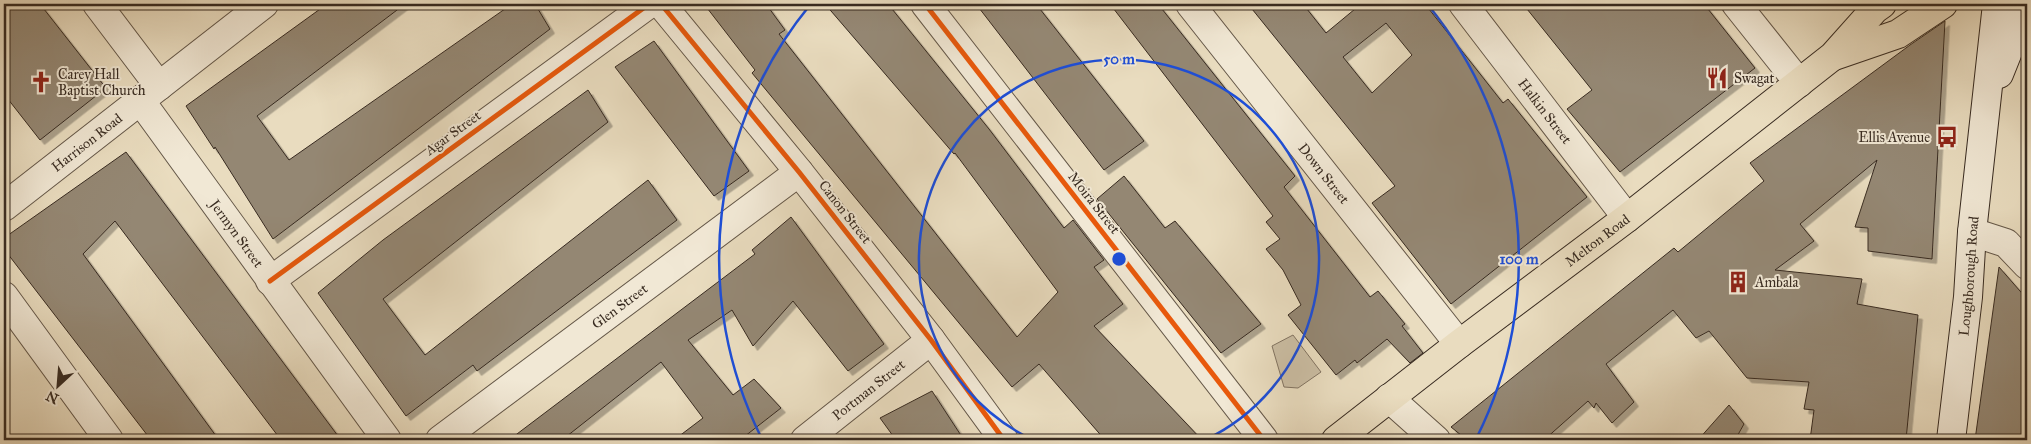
<svg xmlns="http://www.w3.org/2000/svg" width="2031" height="444" font-family="'IM FELL Great Primer',serif">
	<style>
		.green { fill: #cbbea4; stroke: #827462 }
		.building { fill: #948773; stroke: #382b21; fill-rule: evenodd; filter: url(#shadow) }
		.lines { fill: none; stroke-linecap: round; stroke-linejoin: round }
		.street-casing { stroke: #645748; stroke-width: 30 }
		.secondary-casing { stroke: #382b21; stroke-width: 30 }
		.primary-casing { stroke: #382b21; stroke-width: 30 }
		.street { stroke: #f1e8d5; stroke-width: 28 }
		.secondary { stroke: #f1e8d5; stroke-width: 28 }
		.primary { stroke: #e9dcbf; stroke-width: 28 }
		.cycleway-casing { stroke: #f1e8d5; stroke-width: 8 }
		.cycleway { stroke: #e8590c; stroke-width: 5 }
		.ring { fill: none; stroke: #1d4ed8; stroke-width: 2.5 }
		.labels { text-anchor: middle; dominant-baseline: central; stroke-width: 4; stroke-linejoin: round; paint-order: stroke }
		.poi-label { font-size: 14px; fill: #382b21; stroke: #f1e8d5; text-anchor: start }
		.street-label { font-size: 14px; fill: #382b21; stroke: #f1e8d5 }
		.centre { fill: #1d4ed8; stroke: #f1e8d5; stroke-width: 2.5 }
		.ring-label { font-size: 15px; text-anchor: middle; font-weight: bold; fill: #1d4ed8; stroke: #f1e8d5; stroke-width: 4; stroke-linejoin: round; paint-order: stroke }
	</style>
	<defs>
		<filter id="shadow"><feDropShadow dx="4.5" dy="4.5" stdDeviation="0" flood-color="#0004"/></filter>
	</defs>
	<rect width="100%" height="100%" fill="#e9dcbf"/>
	<filter id="stains"><feTurbulence type="fractalNoise" baseFrequency=".004" numOctaves="4"/><feColorMatrix values="0 0 0 0 .2 0 0 0 0 .09 0 0 0 0 .02 0 0 0 .5 -.17"/></filter>
	<radialGradient id="worn" r=".72"><stop offset=".6" stop-color="#630" stop-opacity="0"/><stop offset="1" stop-color="#630" stop-opacity=".3"/></radialGradient>
	<!-- green -->
	<path class="green" d="M1293 335 1321 372 1298 388 1284 387 1272 346Z"/>
	<!-- building -->
	<path class="building" d="M4 4H40L106 88 40 140 4 94Z
		M327 4H405L257 116 289 160 512 4H535L550 29 273 239 215 147 214 149 186 106Z
		M704 4H766L785 30 779 34 1017 337 1058 292 955 153 954 154 825 4H888L989 129 1064 228 1073 220 1104 260 1094 267 1123 304 1094 326 1202 440H1105L1039 364 1012 387 752 73 755 70Z
		M976 4H1036L1144 141 1104 170Z
		M1110 4H1158L1295 176 1284 187 1370 297 1378 291 1405 324 1402 326 1423 353 1410 363 1387 339 1357 363 1355 360 1336 375 1288 315 1301 305 1283 270 1266 249 1280 239 1266 222 1273 216Z
		M1248 4H1303L1326 33 1361 4H1425L1503 103 1508 99 1587 197 1451 304 1372 203 1395 186ZM1386 23 1412 55 1372 93 1343 57Z
		M1523 4H1704L1755 68 1620 172 1567 109 1592 90Z
		M1945 21 1932 259 1868 251V228L1855 227 1877 160 1800 224 1814 241 1775 270 1862 279 1857 304 1918 315 1906 440H1810L1814 410 1804 409 1809 382 1747 378 1709 331 1696 338 1673 310 1606 364 1634 402 1612 423 1596 403 1594 408 1588 401 1544 440H1467L1451 427 1674 248 1678 252 1764 181 1750 163 1910 45Z
		M654 41 749 171 714 196 615 67Z
		M588 90 608 122 383 299 425 355 648 180 677 220 477 371 473 365 406 416 318 293 383 240Z
		M126 152 341 440H281L115 221 83 254 219 440H151L4 249V238Z
		M1124 176 1165 228 1175 221 1261 324 1221 353 1097 199Z
		M791 217 884 344 848 371 793 301 753 346 732 310 688 340 733 395 754 379 781 408 740 440H674L703 418 661 362 562 440H509L755 254 752 250Z
		M1999 267 2027 299V431H2025L2023 440H1975Z
		M932 391 964 440H896L880 418Z
		M1729 405 1744 424 1735 440H1698Z"/>
	<g class="lines">
		<!-- street casing -->
		<g class="street-casing">
			<g id="street">
				<path d="M97 4 159 86"/>
				<path d="M661 4 799 172 931 340 1004 440"/>
				<path d="M925 4 1264 440"/>
				<path id="s1" d="M1190 4 1459 344"/>
				<path id="s2" d="M1463 4 1627 218"/>
				<path d="M1736 4 1799 83"/>
				<path id="s3" d="M140 100 387 440"/>
				<path id="s4" d="M4 207 264 4"/>
				<path d="M1972 232 2006 243 2027 265"/>
				<path d="M270 281 649 4"/>
				<path d="M4 296 109 440"/>
				<path d="M1389 398 1436 440"/>
				<path id="s5" d="M440 440 799 172"/>
				<path id="s6" d="M805 440 931 340"/>
			</g>
		</g>
		<!-- secondary casing -->
		<g class="secondary-casing">
			<g id="secondary">
				<path d="M1999 74 2027 4"/>
				<path id="s7" d="M1951 440 1968 297 1972 232 1997 4"/>
			</g>
		</g>
		<!-- primary casing -->
		<g class="primary-casing">
			<g id="primary">
				<path d="M1834 56 1898 34 1943 4"/>
				<path id="s8" d="M1336 440 1459 344 1627 218 1833 56 1875 9 1882 4"/>
			</g>
		</g>
		<!-- street -->
		<use href="#street" class="street"/>
		<!-- secondary -->
		<use href="#secondary" class="secondary"/>
		<!-- primary -->
		<use href="#primary" class="primary"/>
		<!-- cycleway casing -->
		<g class="cycleway-casing">
			<path id="cycleway" d="M661 4 799 172 931 340 1004 440
				M925 4 1264 440
				M270 281 649 4"/>
		</g>
		<!-- cycleway -->
		<use href="#cycleway" class="cycleway"/>
	</g>
	<!-- distance rings -->
	<g class="ring">
		<path d="M1033 440A200 200 0 1 1 1205 440"/>
		<path d="M761 437A400 400 0 0 1 810 5M1428 5A400 400 0 0 1 1477 437"/>
	</g>
	<!-- icons -->
	<defs>
		<g id="restaurant-bare" transform="scale(1.725)"><path d="M-5-6h1v4h1v-4h1v4h1v-4h1v5L-1.5 .5V6h-2V.5L-5-1ZM5-6V6H3V1.5H1.5Q1.5-4 5-6Z" fill="#8f2418" stroke="#f1e8d5" stroke-width="2.5" paint-order="stroke"/></g>
		<g id="church-bare" transform="scale(1.725)"><path d="M-1.2-6h2.4v3.5h3.3v2.4h-3.3V6h-2.4V-.1h-3.3v-2.4h3.3Z" fill="#8f2418" stroke="#f1e8d5" stroke-width="2.5" paint-order="stroke"/></g>
		<g id="bus-bare" transform="scale(1.725)"><path d="M-5-6H5V4H4V6H2V4H-2V6H-4V4H-5ZM-3.5-4V0h7V-4ZM-3.5 1.2v1.5H-2V1.2ZM2 1.2v1.5H3.5V1.2Z" fill="#8f2418" stroke="#f1e8d5" stroke-width="2.5" paint-order="stroke"/></g>
		<g id="building-bare" transform="scale(1.725)"><path d="M-4-6H4V6H1V3H-1V6H-4ZM-2.5-4.3h1.7v1.8h-1.7ZM.8-4.3h1.7v1.8H.8ZM-2.5-1h1.7V.8h-1.7ZM.8-1h1.7V.8H.8Z" fill="#8f2418" stroke="#f1e8d5" stroke-width="2.5" paint-order="stroke"/></g>
	</defs>
	<g fill-rule="evenodd">
		<use href="#restaurant-bare" x="1717" y="78"/>
		<use href="#church-bare" x="41" y="82"/>
		<use href="#bus-bare" x="1947" y="137"/>
		<use href="#building-bare" x="1738" y="282"/>
	</g>
	<g class="labels">
		<!-- poi labels -->
		<g class="poi-label">
			<text x="58" y="74">Carey Hall<tspan x="58" dy="16">Baptist Church</tspan></text>
			<text x="1734" y="78">Swagat</text>
			<text x="1930" y="137" text-anchor="end">Ellis Avenue</text>
			<text x="1755" y="282">Ambala</text>
		</g>
		<!-- street labels -->
		<g class="street-label">
			<text stroke="none"><textPath href="#s2" startOffset="135">Halkin Street</textPath></text>
			<text transform="translate(453 133) rotate(-36)">Agar Street</text>
			<text stroke="none"><textPath href="#s4" startOffset="105">Harrison Road</textPath></text>
			<text stroke="none"><textPath href="#s1" startOffset="216">Down Street</textPath></text>
			<text transform="translate(1094 203) rotate(52)">Moira Street</text>
			<text transform="translate(845 212) rotate(52)">Canon Street</text>
			<text stroke="none"><textPath href="#s3" startOffset="165">Jermyn Street</textPath></text>
			<text stroke="none"><textPath href="#s8" startOffset="329">Melton Road</textPath></text>
			<text stroke="none"><textPath href="#s7" startOffset="165">Loughborough Road</textPath></text>
			<text stroke="none"><textPath href="#s5" startOffset="224">Glen Street</textPath></text>
			<text stroke="none"><textPath href="#s6" startOffset="81">Portman Street</textPath></text>
		</g>
	</g>
	<circle cx="1119" cy="259" r="8" class="centre"/>
	<g class="ring-label">
		<text x="1119" y="64">50 m</text>
		<text x="1519" y="264">100 m</text>
	</g>
	<!-- margin -->
	<rect width="2031" height="444" fill="none" stroke="#e9dcbf" stroke-width="20"/>
	<rect x="5" y="5" width="2021" height="434" fill="none" stroke="#382b21" stroke-width="2.5"/>
	<rect x="10" y="10" width="2011" height="424" fill="none" stroke="#382b21"/>
	<!-- north arrow -->
	<g transform="translate(58 386) rotate(206)" stroke="#f1e8d5" stroke-width="4" paint-order="stroke">
	<path d="M0-4L9 19L0 12L-9 19Z" fill="#382b21"/>
	<text y="-8" font-size="14" font-weight="bold" text-anchor="middle" fill="#382b21">N</text>
	</g>
	<rect width="100%" height="100%" filter="url(#stains)"/>
	<rect width="100%" height="100%" fill="url(#worn)"/>
</svg>
